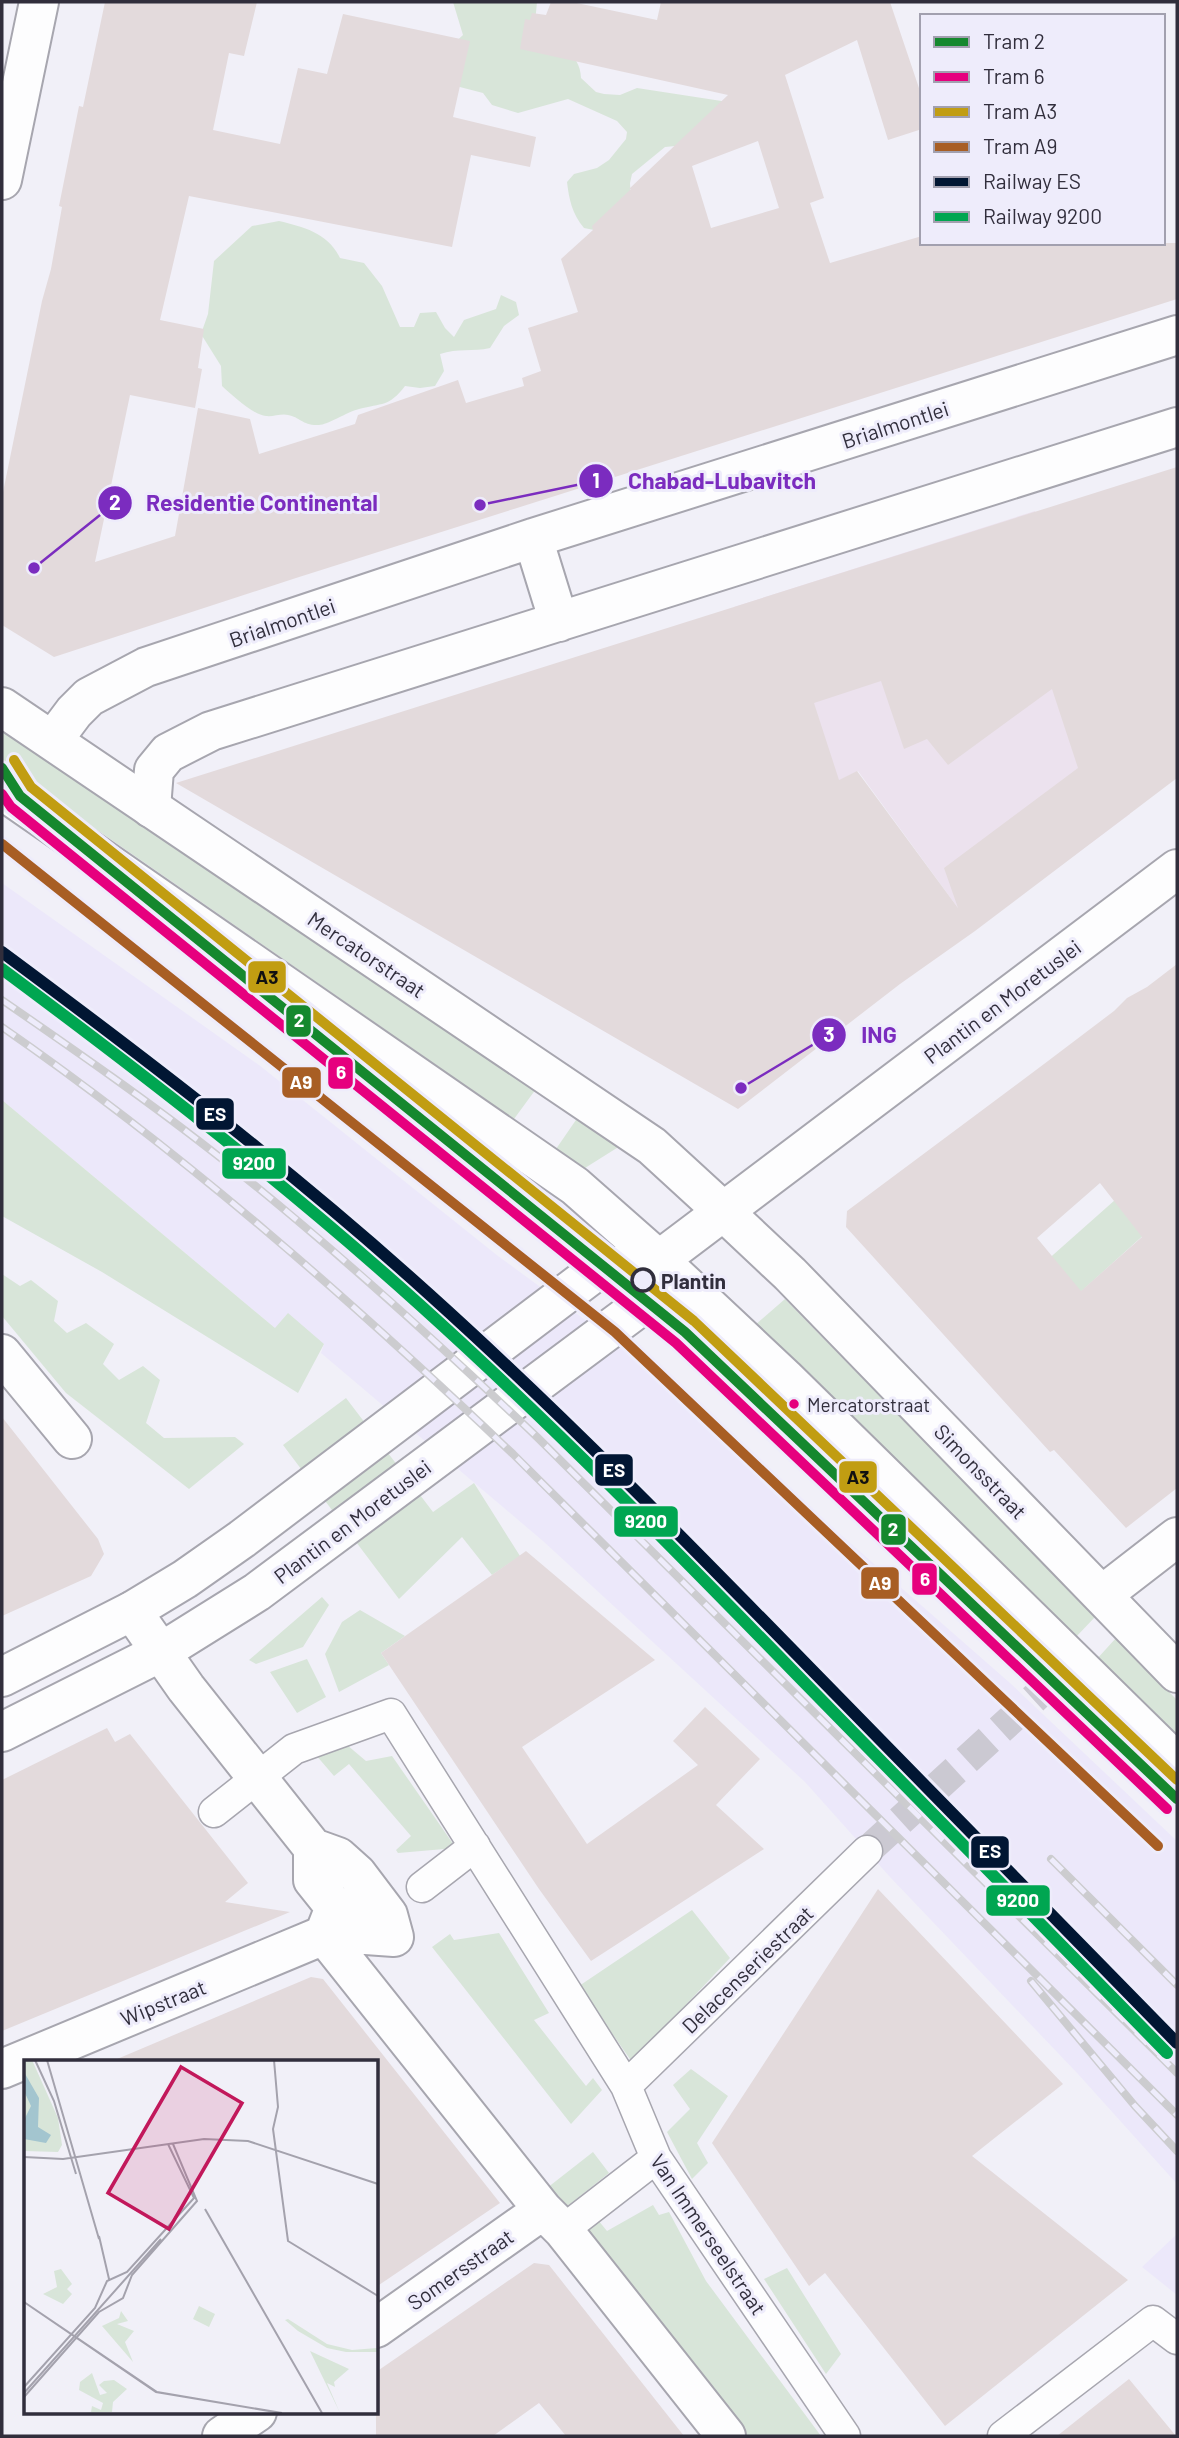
<svg xmlns="http://www.w3.org/2000/svg" width="1179" height="2438" font-family="Barlow,sans-serif">
	<style>
		.built { fill: #ece8fa }
		.education { fill: #ece2ee }
		.green { fill: #d8e5d9 }
		.building { fill: #e3dadc; fill-rule: evenodd }
		.lines { fill: none; stroke-linecap: round; stroke-linejoin: round }
		.pedestrian-tunnel { stroke: #cbc9d2; stroke-width: 30; stroke-dasharray: 30 15; stroke-linecap: butt }
		.pedestrian-casing { stroke: #a7a6af; stroke-width: 33 }
		.minor-casing { stroke: #a7a6af; stroke-width: 42 }
		.tertiary-casing { stroke: #a7a6af; stroke-width: 42 }
		.secondary-casing { stroke: #a7a6af; stroke-width: 42 }
		.pedestrian { stroke: #fdfdfe; stroke-width: 30 }
		.minor { stroke: #fdfdfe; stroke-width: 38 }
		.tertiary { stroke: #fdfdfe; stroke-width: 38 }
		.secondary { stroke: #fdfdfe; stroke-width: 38 }
		.rail-casing { stroke: #cccccf; stroke-width: 8 }
		.rail { stroke: #eeecfb; stroke-width: 5; stroke-dasharray: 16; stroke-linecap: butt }
		.rail-1-casing { stroke: #eeecfb; stroke-width: 18 }
		.rail-2-casing { stroke: #eeecfb; stroke-width: 18 }
		.rail-1 { stroke: #011633; stroke-width: 12 }
		.rail-2 { stroke: #00a651; stroke-width: 12 }
		.tram-1-casing { stroke: #eeecfb; stroke-width: 16 }
		.tram-2-casing { stroke: #eeecfb; stroke-width: 16 }
		.tram-3-casing { stroke: #eeecfb; stroke-width: 16 }
		.tram-4-casing { stroke: #eeecfb; stroke-width: 16 }
		.tram-1 { stroke: #15882e; stroke-width: 10 }
		.tram-2 { stroke: #e6007e; stroke-width: 10 }
		.tram-3 { stroke: #c19d12; stroke-width: 10 }
		.tram-4 { stroke: #a85e24; stroke-width: 10 }
		.stop-dot { fill: #eeecfb; stroke: #312e3c; stroke-width: 3.5 }
		.bus-dot { fill: #e5007d; stroke: #eeecfb; stroke-width: 2.5 }
		.labels { text-anchor: middle; dominant-baseline: central; stroke-width: 6; stroke-linejoin: round; paint-order: stroke }
		.bus-label { font-size: 19px; fill: #312e3c; stroke: #eeecfb; text-anchor: start }
		.street-label { font-size: 21px; fill: #312e3c; stroke: #eeecfb }
		.stop-label { font-size: 21px; font-weight: bold; fill: #312e3c; stroke: #eeecfb; text-anchor: start }
		.inset-road { fill: none; stroke: #a4a2ad; stroke-width: 2 }
		.view { fill: #c2185b; fill-opacity: 0.15; stroke: #c2185b; stroke-width: 3.5 }
		.inset-edge { fill: none; stroke: #312e3c; stroke-width: 3.5 }
		.leader { fill: none; stroke: #7b2cbf; stroke-width: 2.5 }
		.callout-dot { fill: #7b2cbf; stroke: #eeecfb; stroke-width: 2.5 }
		.mark-label { font-size: 21px; text-anchor: middle; font-weight: bold; fill: #fff }
		.callout-label { font-size: 23px; text-anchor: middle; font-weight: bold; fill: #7b2cbf; stroke: #eeecfb; stroke-width: 6; stroke-linejoin: round; paint-order: stroke }
		.line-badge { stroke: #eeecfb; stroke-width: 2.5 }
		.badge-label { font-size: 19px; text-anchor: middle; font-weight: bold; fill: #fff }
		.pale-badge-label { font-size: 19px; text-anchor: middle; font-weight: bold; fill: #111 }
	</style>
	<rect width="100%" height="100%" fill="#f1f0f8"/>
	<!-- built -->
	<path class="built" d="M2 883 259 1065 498 1256 666 1379 729 1437 1010 1683 1177 1841V2184L1078 2074 890 1877 805 1782 543 1541 321 1353 324 1344 275 1328 2 1100Z
		M1177 2234V2295L1142 2267Z"/>
	<!-- education -->
	<path class="education" d="M1035 511 1130 814 974 930 858 771 824 788 734 607Z"/>
	<!-- green -->
	<path class="green" d="M453 2H537L535 23C553 38 581 53 581 78L596 92 604 94 620 95 637 88 728 102 716 142 665 147 632 174 630 183 631 200 604 232 584 228C572 214 569 199 567 182L574 174 597 168 609 160 626 139 627 132 617 121 568 99 518 113 492 105 483 93 456 86 448 49 463 35Z
		M279 221C304 227 328 233 340 258L364 263 382 286 400 327H414L420 313 436 312 445 328 454 337 464 320 496 309 501 295 516 302 519 315 504 326 490 348C473 352 458 348 440 354L444 371 435 386 420 388 405 386C389 407 382 403 359 409 347 412 327 425 319 425 303 426 300 417 288 415 282 413 273 417 266 416 253 415 232 395 222 386L221 366 201 334 208 314 214 261 252 226Z
		M2 729 536 1089 514 1119 2 764Z
		M2 1100 275 1328 288 1313 324 1344 298 1393 102 1272 2 1216Z
		M578 1117 620 1146 585 1168 556 1149Z
		M1177 1145V1205L1076 1296 1027 1278Z
		M2 1274 20 1286 31 1280 58 1301 54 1321 67 1333 86 1323 114 1344 103 1364 119 1380 143 1366 160 1380 146 1423 164 1438 235 1437 244 1444 189 1489 66 1393 2 1316Z
		M785 1299 1095 1617 1075 1638 755 1325Z
		M346 1398 433 1512 474 1483 520 1556 492 1575 462 1537 399 1599 283 1445Z
		M322 1597 329 1605 303 1647 256 1664 249 1660Z
		M360 1610 405 1636 381 1653 389 1665 339 1692 325 1654 342 1622Z
		M1116 1638 1177 1700V1742L1096 1660Z
		M307 1659 326 1697 297 1713 270 1672Z
		M347 1745 366 1761 392 1756 456 1848 398 1853 396 1850 411 1836 349 1764 334 1776 315 1754Z
		M692 1910 730 1958 632 2062 579 1986Z
		M499 1933 549 2013 534 2020 586 2086 593 2078 602 2090 571 2124 432 1947 450 1934 454 1940Z
		M691 2069 728 2096 697 2143 708 2163 692 2179 667 2132 690 2109 673 2085Z
		M593 2152 609 2173 564 2209 547 2188Z
		M653 2205 659 2215 669 2212 706 2281 821 2436H745L584 2229 598 2220 607 2231Z
		M787 2268 841 2354 826 2374 764 2279Z"/>
	<!-- building -->
	<path class="building" d="M105 2H257L244 56 229 53 213 130 280 144 298 68 327 74 343 14 470 41 453 117 536 137 530 167 471 155 452 247 189 196 160 320 204 329 198 368 202 369 195 408 130 395 95 562 175 536 198 408 250 419 259 454 355 424 358 415 458 380 466 403 524 386 522 378 541 371 528 328 578 312 561 259 593 230 592 226 631 189H629L728 95 520 49 525 19 530 20 532 13 546 15 551 2H572L657 20 661 2H890L922 97V129L888 140 857 40 785 75 824 198 810 203 830 263 922 236V243H1177V299L296 578 54 657 2 625V497L42 301 51 269 62 207 59 206 79 106 83 107ZM758 141 779 208 711 228 692 166Z
		M1177 467V778L975 931 900 984 738 1109 176 783ZM881 681 904 749 927 739 948 765 1052 689 1078 768 944 868 958 908 857 771 839 780 814 703Z
		M1177 964V1488L1126 1528 1054 1450 1050 1452 846 1227 847 1211 1048 1061 1114 1011 1127 998 1147 987ZM1100 1183 1142 1237 1081 1291 1037 1238Z
		M2 1417 98 1539 104 1554 91 1576 2 1616Z
		M526 1551 655 1660 522 1747 587 1844 698 1765 673 1741 705 1707 760 1759 716 1805 764 1849 591 1961 539 1889 381 1653Z
		M107 1728 115 1742 130 1734 248 1883 225 1902 290 1912 2 2031V1780Z
		M878 1889 1063 2084 972 2156 1128 2280 945 2426 825 2273 809 2286 712 2143Z
		M311 1977 323 1979 500 2203 376 2287V2062H110Z
		M534 2263 549 2265 684 2436H566L539 2403 493 2436H376V2372Z
		M1129 2379 1176 2436H1057Z"/>
	<g class="lines">
		<!-- pedestrian-tunnel -->
		<path class="pedestrian-tunnel" d="M867 1851 1039 1694"/>
		<!-- pedestrian casing -->
		<g class="pedestrian-casing">
			<path id="pedestrian" d="M214 1812 294 1749 391 1714 626 2086 656 2158 845 2436
				M422 1887 475 1846
				M626 2086 867 1851
				M563 2230 656 2158
				M1003 2436 1153 2321 1177 2339"/>
		</g>
		<!-- minor casing -->
		<g class="minor-casing">
			<path id="minor" d="M533 538 559 622
				M53 740 74 712 89 697 146 667 533 538 1177 335
				M151 808 154 770 168 753 211 731 1177 427
				M724 1212 790 1274 1177 1673
				M659 1260 785 1378 1177 1763
				M2 1354 72 1439
				M1102 1595 1177 1537
				M132 1611 186 1688 313 1848 338 1857 357 1874 388 1915 394 1937 366 1935 333 1905 313 1880V1848
				M335 1907 324 1935 543 2210 563 2230 726 2436
				M2 2069 324 1935
				M376 2328 543 2210
				M222 2436 257 2412"/>
		</g>
		<!-- tertiary casing -->
		<g class="tertiary-casing">
			<path id="tertiary" d="M2 180 39 2
				M2 707 652 1146 724 1212
				M2 790 575 1186 659 1260"/>
		</g>
		<!-- secondary casing -->
		<g class="secondary-casing">
			<path id="secondary" d="M2 1677 132 1611 185 1579 242 1539 600 1268 659 1260 1177 869
				M2 1732 161 1652 257 1592 638 1308 659 1260"/>
		</g>
		<!-- pedestrian -->
		<use href="#pedestrian" class="pedestrian"/>
		<!-- minor -->
		<use href="#minor" class="minor"/>
		<!-- tertiary -->
		<use href="#tertiary" class="tertiary"/>
		<!-- secondary -->
		<use href="#secondary" class="secondary"/>
		<!-- rail casing -->
		<g class="rail-casing">
			<path id="rail" d="M2 1000C76 1051 151 1103 222 1159 332 1246 435 1340 537 1437L1177 2073
				M2 1027C185 1154 352 1301 513 1454L1177 2115
				M1051 1859 1177 1985
				M1031 1981 1135 2106 1177 2151"/>
		</g>
		<!-- rail -->
		<use href="#rail" class="rail"/>
		<!-- rail-1 casing -->
		<g class="rail-1-casing">
			<path id="rail-1" d="M2 952C149 1061 294 1172 430 1295 562 1414 686 1541 810 1668 932 1793 1055 1918 1177 2043"/>
		</g>
		<!-- rail-2 casing -->
		<g class="rail-2-casing">
			<path id="rail-2" d="M2 969C146 1076 287 1185 420 1305 551 1423 674 1549 797 1675 921 1801 1044 1927 1167 2053"/>
		</g>
		<!-- rail-1 -->
		<use href="#rail-1" class="rail-1"/>
		<!-- rail-2 -->
		<use href="#rail-2" class="rail-2"/>
		<!-- tram-1 casing -->
		<g class="tram-1-casing">
			<path id="tram-1" d="M2 768 20 796 685 1332 1177 1799"/>
		</g>
		<!-- tram-2 casing -->
		<g class="tram-2-casing">
			<path id="tram-2" d="M2 794 11 807 676 1343 1167 1809"/>
		</g>
		<!-- tram-3 casing -->
		<g class="tram-3-casing">
			<path id="tram-3" d="M14 760 31 787 694 1321 1177 1780"/>
		</g>
		<!-- tram-4 casing -->
		<g class="tram-4-casing">
			<path id="tram-4" d="M2 844 615 1332 1158 1846"/>
		</g>
		<!-- tram-1 -->
		<use href="#tram-1" class="tram-1"/>
		<!-- tram-2 -->
		<use href="#tram-2" class="tram-2"/>
		<!-- tram-3 -->
		<use href="#tram-3" class="tram-3"/>
		<!-- tram-4 -->
		<use href="#tram-4" class="tram-4"/>
	</g>
	<!-- markers -->
	<circle class="stop-dot" cx="643" cy="1280" r="11"/>
	<circle class="bus-dot" cx="794" cy="1404" r="6"/>
	<g class="labels">
		<!-- bus labels -->
		<g class="bus-label">
			<text x="807" y="1404">Mercatorstraat</text>
		</g>
		<!-- street labels -->
		<g class="street-label">
			<text transform="translate(895 424) rotate(-18)">Brialmontlei</text>
			<text transform="translate(282 622) rotate(-19)">Brialmontlei</text>
			<text transform="translate(367 954) rotate(34)">Mercatorstraat</text>
			<text transform="translate(1002 1001) rotate(-37)">Plantin en Moretuslei</text>
			<text transform="translate(981 1471) rotate(46)">Simonsstraat</text>
			<text transform="translate(352 1521) rotate(-37)">Plantin en Moretuslei</text>
			<text transform="translate(747 1969) rotate(-44)">Delacenseriestraat</text>
			<text transform="translate(163 2002) rotate(-22)">Wipstraat</text>
			<text transform="translate(709 2234) rotate(56)">Van Immerseelstraat</text>
			<text transform="translate(460 2269) rotate(-35)">Somersstraat</text>
		</g>
		<!-- stop labels -->
		<g class="stop-label">
			<text x="661" y="1280">Plantin</text>
		</g>
	</g>
	<!-- overview -->
	<g transform="translate(24 2060)">
		<rect width="354" height="354" fill="#f1f0f8"/>
		<path d="M0 0H8L34 58 38 85 34 92 0 91ZM37 209 48 224 43 229 48 234 39 244 19 234 33 227 30 211ZM175 246 191 254 185 267 169 259ZM97 251 104 261 93 264 110 271 101 282 109 302 78 266 95 258ZM264 259 303 284 328 290 353 288V292H322L303 288 274 271 261 260ZM286 291 325 309 310 322 311 327 303 323 316 353ZM68 313 76 335 83 333 75 325 80 321 90 320 103 329 89 342 88 352 61 353 67 352 68 346 77 350 79 343 55 330 56 322Z" fill="#d8e5d9"/>
		<path d="M0 12 15 38 14 67 27 75 22 83 0 79V60L7 46 0 31Z" fill="#a3c5cf"/>
		<path class="inset-road" d="M11 0 30 41 52 114M23 0 75 179M250 0 254 47 249 69 264 181 354 236M0 97 39 99 180 79 224 81 354 124M181 149 298 353M75 176 85 219M0 242 133 332 257 353M0 242 132 332 258 353M0 327 71 248 83 221 103 212 170 138 144 84M0 333 137 179M0 337 75 252 99 238 108 215 173 141 149 84"/>
		<path class="view" d="M157 7 218 43 145 169 84 133Z"/>
		<rect width="354" height="354" class="inset-edge"/>
	</g>
	<!-- callouts -->
	<path class="leader" d="M480 505L596 481M34 568L115 503M741 1088L829 1035"/>
	<g class="callout-dot">
		<circle cx="480" cy="505" r="7"/>
		<circle cx="34" cy="568" r="7"/>
		<circle cx="741" cy="1088" r="7"/>
		<circle cx="596" cy="481" r="18"/>
		<circle cx="115" cy="503" r="18"/>
		<circle cx="829" cy="1035" r="18"/>
	</g>
	<g class="mark-label">
		<text x="596" y="488">1</text>
		<text x="115" y="510">2</text>
		<text x="829" y="1042">3</text>
	</g>
	<g class="callout-label">
		<text x="722" y="489">Chabad-Lubavitch</text>
		<text x="262" y="511">Residentie Continental</text>
		<text x="879" y="1043">ING</text>
	</g>
	<g class="line-badge">
		<rect x="247" y="960" width="40" height="34" rx="7" fill="#c19d12"/>
		<rect x="285" y="1004" width="27" height="34" rx="7" fill="#15882e"/>
		<rect x="327" y="1056" width="27" height="34" rx="7" fill="#e6007e"/>
		<rect x="281" y="1066" width="41" height="33" rx="7" fill="#a85e24"/>
		<rect x="195" y="1097" width="40" height="34" rx="7" fill="#011633"/>
		<rect x="221" y="1147" width="66" height="33" rx="7" fill="#00a651"/>
		<rect x="594" y="1453" width="40" height="34" rx="7" fill="#011633"/>
		<rect x="838" y="1460" width="40" height="34" rx="7" fill="#c19d12"/>
		<rect x="613" y="1505" width="66" height="33" rx="7" fill="#00a651"/>
		<rect x="880" y="1513" width="27" height="33" rx="7" fill="#15882e"/>
		<rect x="911" y="1562" width="27" height="34" rx="7" fill="#e6007e"/>
		<rect x="860" y="1566" width="40" height="34" rx="7" fill="#a85e24"/>
		<rect x="970" y="1835" width="40" height="34" rx="7" fill="#011633"/>
		<rect x="985" y="1884" width="66" height="33" rx="7" fill="#00a651"/>
	</g>
	<g class="badge-label">
		<text x="299" y="1027">2</text>
		<text x="341" y="1079">6</text>
		<text x="301" y="1089">A9</text>
		<text x="215" y="1121">ES</text>
		<text x="254" y="1170">9200</text>
		<text x="614" y="1477">ES</text>
		<text x="646" y="1528">9200</text>
		<text x="893" y="1536">2</text>
		<text x="925" y="1586">6</text>
		<text x="880" y="1590">A9</text>
		<text x="990" y="1858">ES</text>
		<text x="1018" y="1907">9200</text>
	</g>
	<g class="pale-badge-label">
		<text x="267" y="984">A3</text>
		<text x="858" y="1484">A3</text>
	</g>
	<!-- border -->
	<rect width="1179" height="2438" fill="none" stroke="#312e3c" stroke-width="7"/>
	<!-- legend -->
	<rect x="920" y="14" width="245" height="231" fill="#eeecfb" stroke="#a2a0af" stroke-width="2"/>
	<rect x="934" y="37" width="35" height="10" fill="#15882e" stroke="#a2a0af" stroke-width="2"/>
	<text x="983" y="49" font-size="21" fill="#312e3c">Tram 2</text>
	<rect x="934" y="72" width="35" height="10" fill="#e6007e" stroke="#a2a0af" stroke-width="2"/>
	<text x="983" y="84" font-size="21" fill="#312e3c">Tram 6</text>
	<rect x="934" y="107" width="35" height="10" fill="#c19d12" stroke="#a2a0af" stroke-width="2"/>
	<text x="983" y="119" font-size="21" fill="#312e3c">Tram A3</text>
	<rect x="934" y="142" width="35" height="10" fill="#a85e24" stroke="#a2a0af" stroke-width="2"/>
	<text x="983" y="154" font-size="21" fill="#312e3c">Tram A9</text>
	<rect x="934" y="177" width="35" height="10" fill="#011633" stroke="#a2a0af" stroke-width="2"/>
	<text x="983" y="189" font-size="21" fill="#312e3c">Railway ES</text>
	<rect x="934" y="212" width="35" height="10" fill="#00a651" stroke="#a2a0af" stroke-width="2"/>
	<text x="983" y="224" font-size="21" fill="#312e3c">Railway 9200</text>
</svg>
